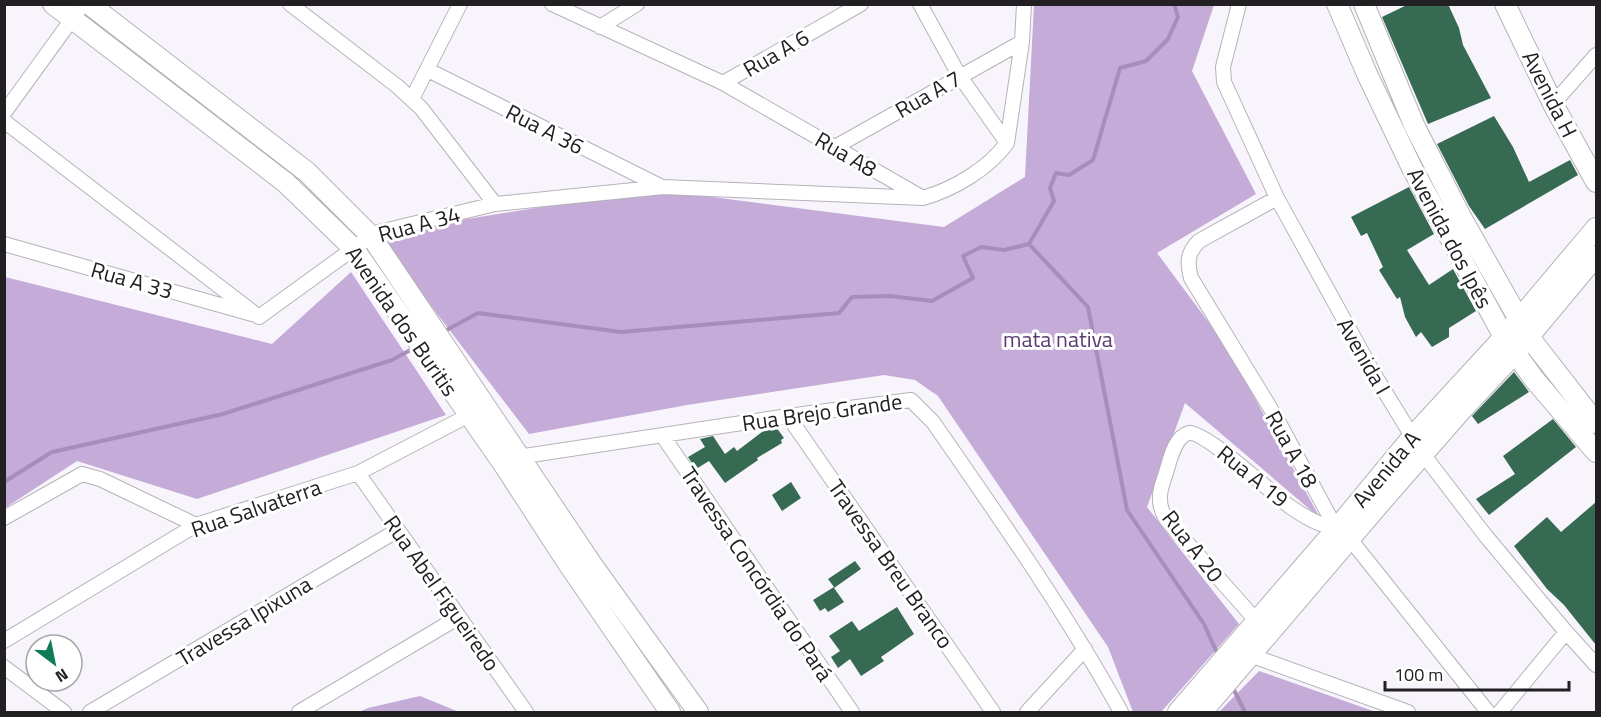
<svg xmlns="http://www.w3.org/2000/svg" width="1601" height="717" font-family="'Titillium Web',sans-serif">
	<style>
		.forest { fill: #c4abd8 }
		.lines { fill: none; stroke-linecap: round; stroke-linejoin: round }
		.stream { stroke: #a78eba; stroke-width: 4 }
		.building { fill: #366a53 }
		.street-casing { stroke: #b6b2b9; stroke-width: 16 }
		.secondary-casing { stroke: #b6b2b9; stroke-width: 22 }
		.street { stroke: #fff; stroke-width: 14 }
		.secondary { stroke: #fff; stroke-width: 20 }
		.labels { text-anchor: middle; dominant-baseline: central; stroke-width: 6; stroke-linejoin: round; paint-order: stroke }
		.street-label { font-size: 22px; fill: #222023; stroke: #fff }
		.park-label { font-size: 22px; fill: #5c3b74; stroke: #fff }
	</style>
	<rect width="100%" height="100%" fill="#f8f4fb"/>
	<!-- forest -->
	<path class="forest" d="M1034 5H1214L1192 71 1256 194 1157 253 1227 347 1320 518 1185 403 1147 507 1239 624 1161 712H1133L1108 647 938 396 915 380 884 375 687 405 529 434 376 234 651 189 944 227 1025 177Z
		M351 272 446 415 197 499 77 461 5 508V277L272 344Z
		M1259 671 1376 712H1219Z
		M420 696 459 712H359L368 708Z"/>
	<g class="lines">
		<!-- stream -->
		<path class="stream" d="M1029 244 1088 307 1127 510 1204 624 1218 655
			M443 332 478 313 621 332 839 313 852 297 890 296 932 301 973 278 963 256 981 247 1004 250 1029 244 1054 201 1050 188 1056 173 1069 175 1093 160 1120 68 1146 61 1168 39 1178 17 1174 4
			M4 482 52 452 223 414 392 360 416 347
			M1232 686 1245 712"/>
	</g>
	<!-- building -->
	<path class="building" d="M1409 4H1448L1459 28 1463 45 1491 98 1428 124 1382 17Z
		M1494 116 1513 147 1529 182 1570 160 1578 175 1485 229 1469 206 1437 144Z
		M1409 187 1434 234 1407 250 1429 285 1453 269 1476 311 1449 328V337L1432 347 1421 332 1416 337 1405 317 1400 297 1397 299 1379 270 1383 267 1367 233 1361 236 1351 217Z
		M1514 372 1529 392 1478 424 1472 416Z
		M1553 419 1576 447 1489 515 1476 499 1515 474 1503 456Z
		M776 427 784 438 781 440 782 443 757 458 758 460 725 483 709 461 696 469 688 457 705 447 700 439 713 436 725 454 734 447 737 451 762 432 760 429Z
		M791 482 801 498 782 511 772 495Z
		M1596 502V645L1564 605 1547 589 1514 546 1547 517 1561 532Z
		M855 561 861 569 834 588 844 602 828 612 825 608 820 611 813 600 834 587 828 579Z
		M897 607 914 634 881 657 884 661 861 676 850 659 838 668 831 657 840 651 829 636 852 621 859 631Z"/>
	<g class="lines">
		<!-- street casing -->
		<g class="street-casing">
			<path id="street" d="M290 4 397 86 421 108 495 204
				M552 4 723 83 923 198C954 189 988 169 1007 143L1022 42 1024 4
				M920 4 959 75 1007 143
				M1239 4 1223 67 1224 82 1277 198 1374 374 1423 454 1485 535 1566 632 1596 665
				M600 27 637 4
				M428 70 662 187
				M723 83 861 4
				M412 99 460 4
				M1553 104 1596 55
				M4 113 83 4
				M4 121 259 317
				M835 147 1022 42
				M1277 198 1199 241C1187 253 1187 262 1191 278L1277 419 1332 521 1350 539 1488 712
				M4 244 252 314
				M259 317 375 233 495 204 663 187 923 198
				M788 416 993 712
				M662 435 852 712
				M513 460 518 457 788 416 911 400 933 422C999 517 1065 611 1121 712
				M358 473 526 712
				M4 518 82 474 100 479 196 525
				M1262 627 1166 519C1157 504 1159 492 1165 476 1169 464 1174 436 1189 433 1205 431 1273 494 1289 506 1299 513 1310 520 1321 524L1332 521
				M4 641 196 525 358 473 475 412
				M1250 655 1408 712
				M4 667 64 712
				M90 712 398 530
				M299 712 459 617
				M1027 712 1085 649
				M1500 712 1566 632"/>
		</g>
		<!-- secondary casing -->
		<g class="secondary-casing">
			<path id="secondary" d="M53 4 286 183 354 249 504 465 567 562 670 712
				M89 4 307 172 371 236 593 566 698 712
				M1337 4 1367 74 1412 168 1504 337 1534 379 1596 452
				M1364 4 1414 125 1462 219 1529 337 1596 423
				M1505 4 1553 104 1596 182
				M1178 712 1338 527 1413 436 1504 337 1596 228
				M1202 712 1382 501 1459 413 1516 352 1596 256"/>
		</g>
		<!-- street -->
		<use href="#street" class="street"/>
		<!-- secondary -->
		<use href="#secondary" class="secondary"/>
	</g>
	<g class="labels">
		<!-- street labels -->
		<g class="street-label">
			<text transform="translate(776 53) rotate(-30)">Rua A 6</text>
			<text transform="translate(928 94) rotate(-30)">Rua A 7</text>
			<text transform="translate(1550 94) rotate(63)">Avenida H</text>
			<text transform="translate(545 129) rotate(27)">Rua A 36</text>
			<text transform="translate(846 154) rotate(30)">Rua A8</text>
			<text transform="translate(419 224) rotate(-15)">Rua A 34</text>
			<text transform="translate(1450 238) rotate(62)">Avenida dos Ipês</text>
			<text transform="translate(132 280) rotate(16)">Rua A 33</text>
			<text transform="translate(402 321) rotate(55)">Avenida dos Buritis</text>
			<text transform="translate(1364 356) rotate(60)">Avenida I</text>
			<text transform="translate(822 412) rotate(-8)">Rua Brejo Grande</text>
			<text transform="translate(1292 449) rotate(61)">Rua A 18</text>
			<text transform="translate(1386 469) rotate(-50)">Avenida A</text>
			<text transform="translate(1253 476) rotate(39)">Rua A 19</text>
			<text transform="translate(256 508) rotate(-19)">Rua Salvaterra</text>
			<text transform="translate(1193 546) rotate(52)">Rua A 20</text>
			<text transform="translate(891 564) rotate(55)">Travessa Breu Branco</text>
			<text transform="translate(757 574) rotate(56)">Travessa Concórdia do Pará</text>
			<text transform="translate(442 593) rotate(55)">Rua Abel Figueiredo</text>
			<text transform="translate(244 621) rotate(-31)">Travessa Ipixuna</text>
		</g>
		<!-- park labels -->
		<g class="park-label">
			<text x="1058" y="339">mata nativa</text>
		</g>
	</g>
	<!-- border -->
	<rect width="1601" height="717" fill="none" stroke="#222023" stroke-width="12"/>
	<!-- north arrow -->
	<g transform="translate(54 663) rotate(148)"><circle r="28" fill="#ffffff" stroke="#a7a6a7" stroke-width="1.5"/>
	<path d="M0-4.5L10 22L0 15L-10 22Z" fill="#0f7c57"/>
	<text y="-9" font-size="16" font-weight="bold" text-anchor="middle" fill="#222023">N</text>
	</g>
	<!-- scale -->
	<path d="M1385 681v9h184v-9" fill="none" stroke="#222023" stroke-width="3"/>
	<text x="1394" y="681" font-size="18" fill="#222023" stroke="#ffffff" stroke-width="4.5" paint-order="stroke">100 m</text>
</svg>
